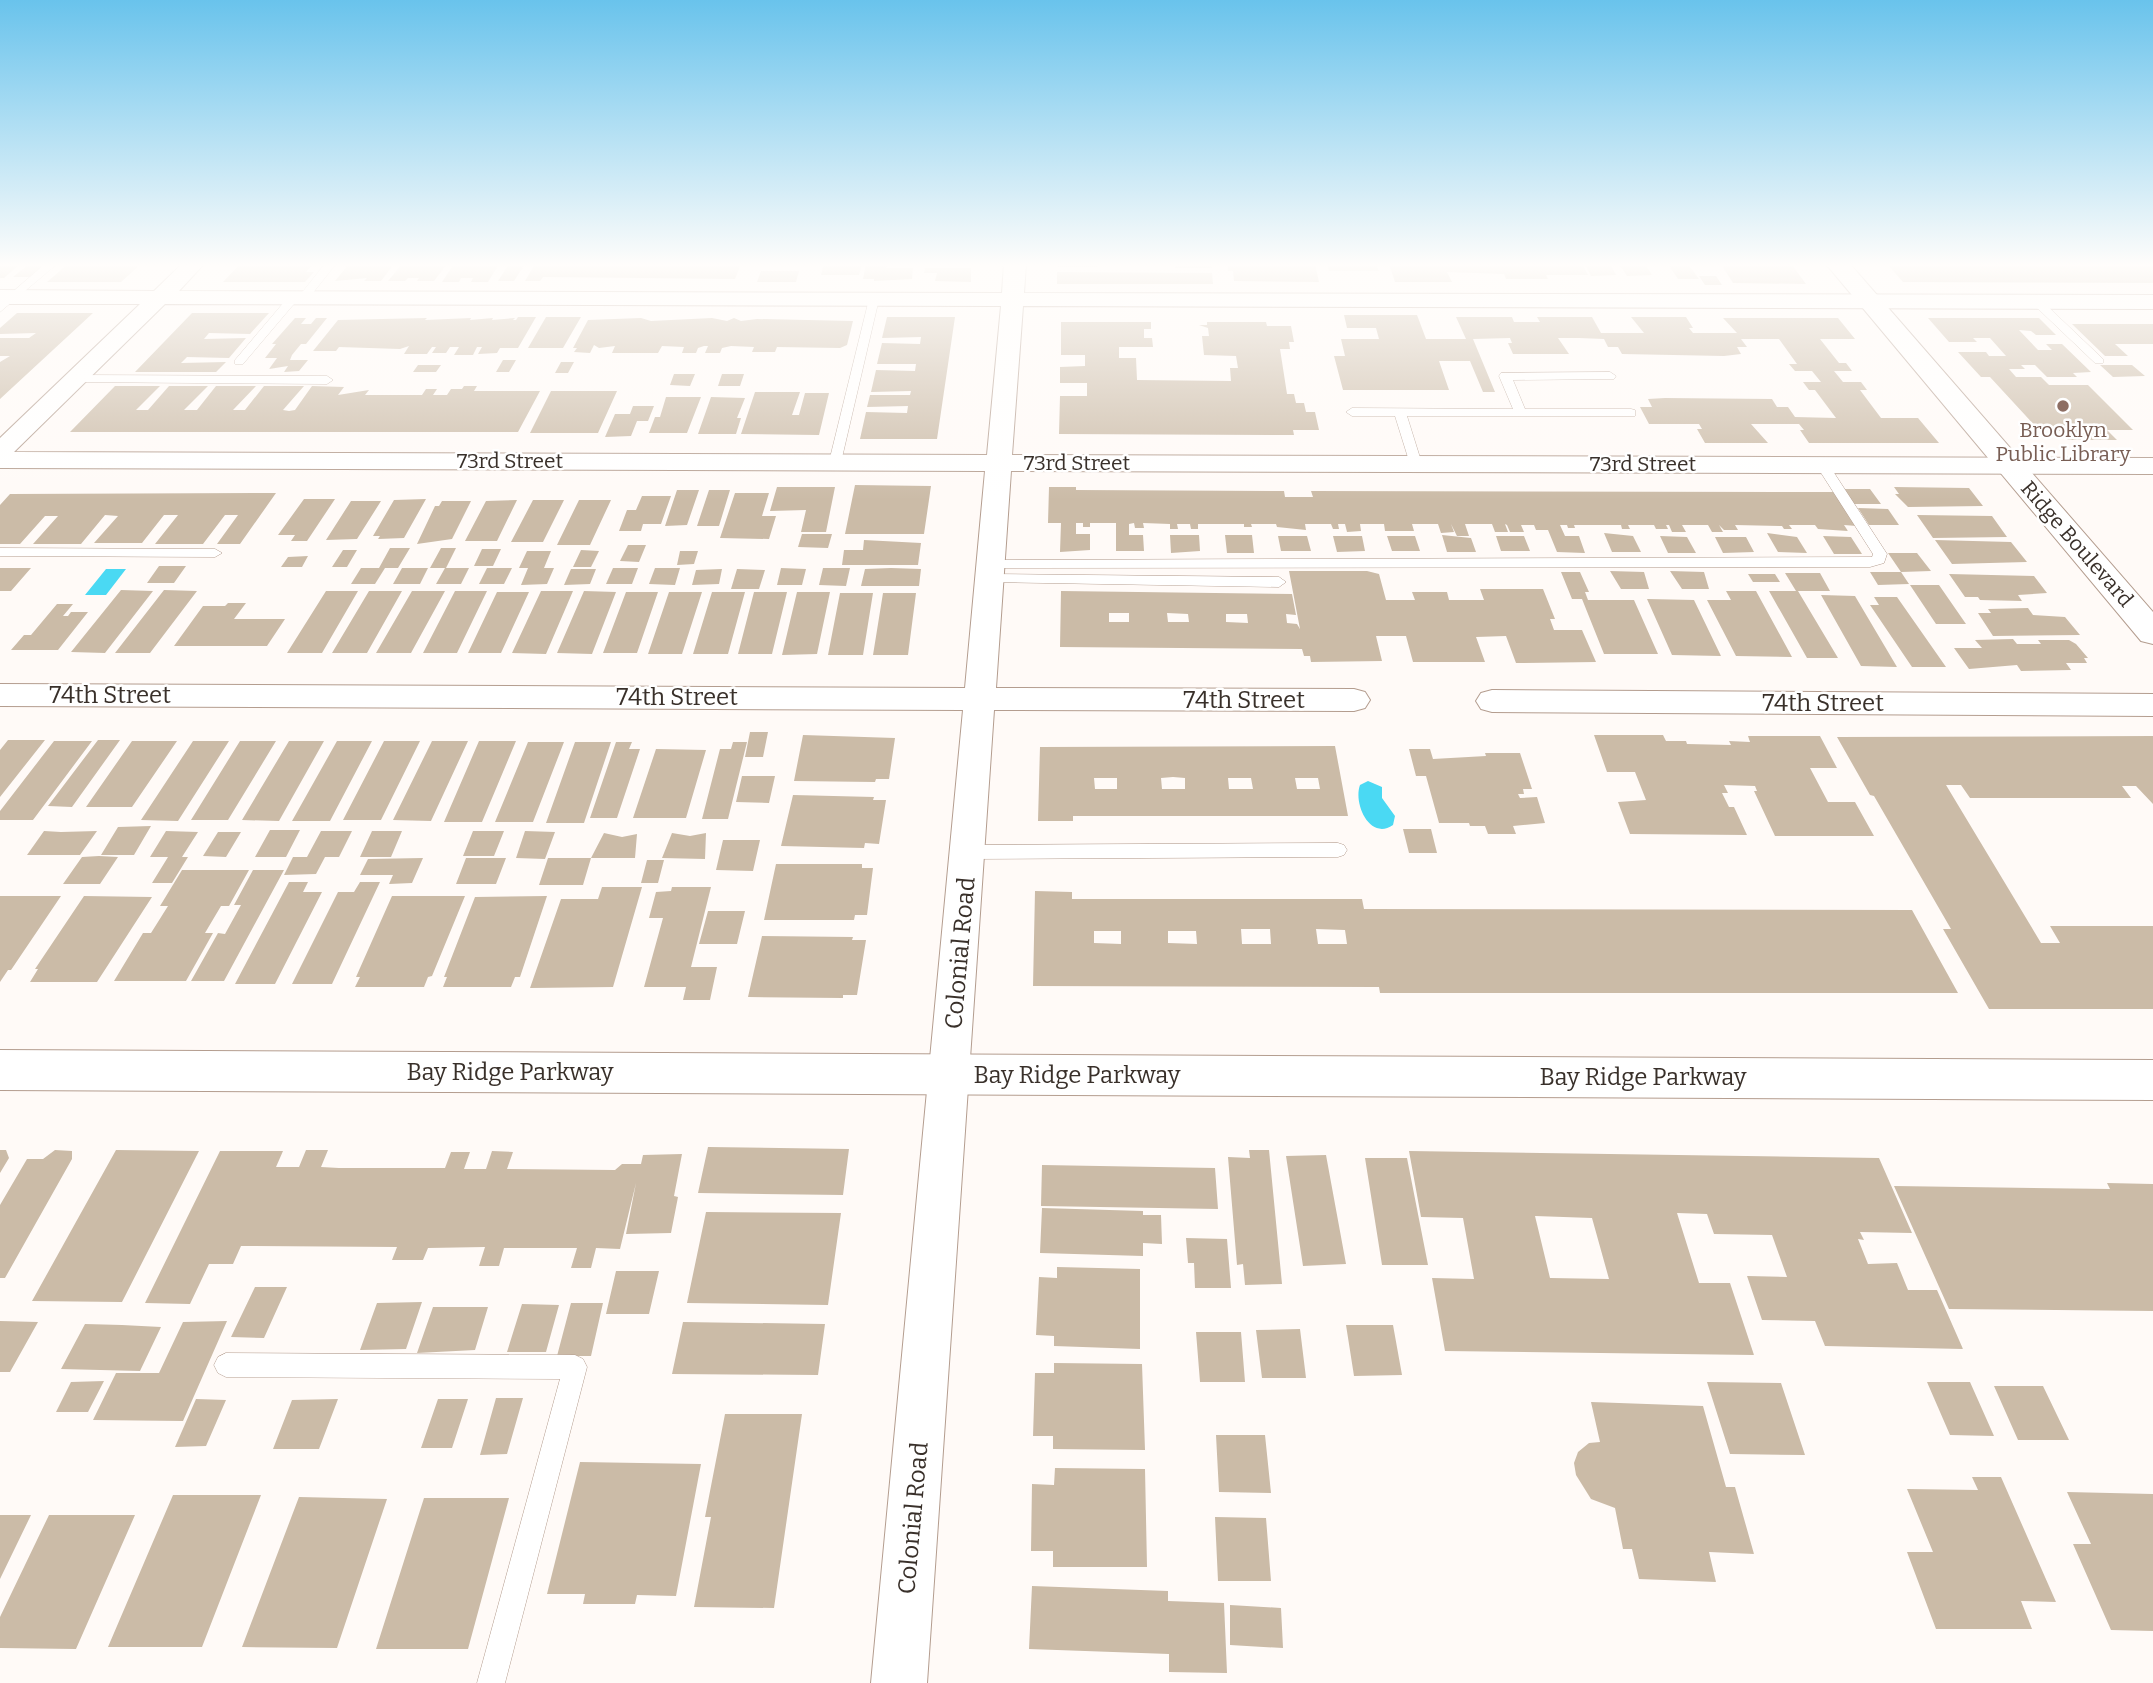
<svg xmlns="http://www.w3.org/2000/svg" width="2153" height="1683" font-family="Bitter,serif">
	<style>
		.water { fill: #4ad9f3 }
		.building { fill: #cbbba7; fill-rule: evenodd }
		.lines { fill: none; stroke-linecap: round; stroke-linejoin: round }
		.lane-casing { stroke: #b49d8f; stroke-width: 1 }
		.street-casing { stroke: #b49d8f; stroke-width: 2 }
		.secondary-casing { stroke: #b49d8f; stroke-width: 2 }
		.lane { fill: #fff; fill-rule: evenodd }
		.street { fill: #fff; fill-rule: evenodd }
		.secondary { fill: #fff; fill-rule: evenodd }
		.education-dot { fill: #8d6e63; stroke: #fff; stroke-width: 2.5 }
		.labels { text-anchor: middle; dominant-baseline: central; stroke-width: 5; stroke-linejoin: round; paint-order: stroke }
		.far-education-label { font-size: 21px; fill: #785e54; stroke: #fff }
		.far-street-label { font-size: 21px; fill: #39302a; stroke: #fff }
		.street-label { font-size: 24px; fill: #39302a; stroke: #fff }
	</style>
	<rect width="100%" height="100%" fill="#fffaf7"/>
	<!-- water -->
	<path class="water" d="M106 569H126L106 595H85Z
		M1368 781 1382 787V798L1395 816 1393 825C1370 841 1353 804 1360 785Z"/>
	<!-- building -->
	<path class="building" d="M0 264H20L4 278H0Z
		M29 264H46L30 277H13Z
		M68 264H141L121 282H47Z
		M240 264H313L306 272H314L305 282H223Z
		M349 264H394L381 281H364L367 278 335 281Z
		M402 264H447L434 281H417L419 278H408L405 281H388Z
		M454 264H499L488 282H471L473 278H461L459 282H442Z
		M509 264H525L514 281H498Z
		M535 264H741L735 279 543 277 540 281H525Z
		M824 264H862L859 275H821Z
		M866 264H887L886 268H913L912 279 874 281V279H863Z
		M1058 264H1098V267H1058Z
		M1175 264H1211L1212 268H1175Z
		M1227 264H1315L1319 282 1234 281 1233 271H1228Z
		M1327 264H1376L1379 271H1329Z
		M1389 264H1582L1588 275H1546L1548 279H1506L1504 274 1447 272 1452 282H1395Z
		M1585 264H1610L1616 275 1591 276Z
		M1619 264H1645L1652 275 1627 276Z
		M1668 264H1688L1699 279H1678Z
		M1721 264 1792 265 1806 284 1733 283Z
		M1887 264H2153V283L1903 282Z
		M925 268H971V282L935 281 937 273H924Z
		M761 271H799L796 282H757Z
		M1057 272 1212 273 1213 284H1057Z
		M1699 276H1716L1722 285H1705Z
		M17 313H93L0 399V362L10 356H0V338H29L36 333 0 334V328Z
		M192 313H269L250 334 209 333 204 339 246 338 229 358 187 357 181 363 226 362 216 372H135Z
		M1344 315H1417L1426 339H1466L1456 317H1512L1514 322H1540L1537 317H1592L1601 333H1644L1631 317H1686L1693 328H1689L1693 333H1737L1723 318H1838L1855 339H1820L1839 363H1846L1852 371H1834L1843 382H1861L1867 390H1860L1881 418H1918L1939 443H1809L1800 430H1804L1799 424H1751L1768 443H1705L1697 429H1702L1699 424H1649L1640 407H1652L1648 399 1665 398 1772 399 1777 407H1788L1795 417 1836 418 1815 390H1809L1803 382H1821L1812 371H1795L1789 364H1797L1779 339H1741L1747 347H1737L1741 354 1724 356 1622 354 1618 347H1608L1604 339 1579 338H1558L1569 354H1513L1508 343H1512L1510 338 1473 339 1495 392H1483L1470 361H1439L1449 390H1343L1334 356H1345L1341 339H1379L1376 328H1347Z
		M518 317H536L518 348H500L497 353 478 354 482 347H477L473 355H454L459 347H450L446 353H432L436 347H432L427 354H404L409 346 400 349 339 347 336 351H313L338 320 427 318 425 320 471 318 470 320 493 318 492 320 515 318 513 320H516Z
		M546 317H581L563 348H528Z
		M887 317H955L937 439H860L866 412 907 413 908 406 867 407 870 395H910L911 391 871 392 876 370 915 371 916 364H877L882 343 920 344 921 337 882 338Z
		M295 318H306L301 324H311L316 318H327L306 344H301L292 355 290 360H308L299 371 284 372 288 366 269 369 277 358H265L276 344H272Z
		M641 318 651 321 712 318 727 321 734 318 741 321 757 319 853 321 847 345 840 348 777 347 775 352H752L754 347 731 346 722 348 720 353H705L708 346H704L698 348 696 353H682L684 347 662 346 658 353H612L615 346 599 348 594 345 590 353 574 352 577 348H573L588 320Z
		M1928 318H2039L2056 335H2036L2031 331 2019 330 2038 350H2052L2046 344H2062L2091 372 2073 373 2077 377H2047L2035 365H2021L2025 369H2009L2016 377H2041L2049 385H2088L2133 430H2107L2117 440H2068L2057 428H2037L1990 377H1981L1958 352H1986L1989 356H2006L1990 338H1973L1977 342H1949Z
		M1061 322H1151V329H1144V338H1152L1153 347H1119V358H1136L1137 380 1231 381 1230 368H1238L1236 356 1204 355 1202 336H1209L1208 328 1199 325H1207V322H1266L1267 326H1291L1294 342H1289L1290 349H1280L1287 394H1294L1296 403H1304L1306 412H1315L1319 430H1293L1294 435 1059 434 1060 396H1087V383H1060V367L1085 366V355H1061Z
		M2072 324H2153V344H2115L2128 356H2105Z
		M503 360H516L509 372H496Z
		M561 362H574L568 373H555Z
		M418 365H441L436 372H413Z
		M2100 365H2132L2145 376 2113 377Z
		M674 374H695L690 386 670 385Z
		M722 374H744L740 386H718Z
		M115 386H160L136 410H148L169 386H208L184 410H197L216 386H256L233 410H245L264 386H304L283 410 289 411 295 410 312 386 344 387 338 395 369 390 365 395H422L426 389H437L433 395H447L451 389H462L464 386H477L474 391H540L518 432H70Z
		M551 391H617L598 433H530Z
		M755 392H800L792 415H799L805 393H829L819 435 741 434Z
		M666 397H701L687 433H649L655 417H660Z
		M711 397 745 398 737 418H741L736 434H698Z
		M633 406H654L648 421H637L631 436 605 437 615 414H630Z
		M855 485 931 486 924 534H845Z
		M777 487H835L826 532H801L806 510 770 511Z
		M1049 487H1076V490L1284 491 1285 497H1313L1311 491 1834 492 1857 526 1844 525 1848 531 1818 529 1815 525H1789L1792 529H1784L1782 526 1735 525 1738 530H1724L1719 525 1723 532H1712L1708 525H1682L1686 532H1672L1669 525H1666L1668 529H1656L1654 525H1628L1630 529H1622L1621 525H1574L1575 528H1568L1567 525H1560L1565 536H1579L1585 553 1557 552 1548 530H1536L1534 525H1521L1524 532H1510L1507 525 1505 524 1508 532H1495L1492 524H1465L1469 536H1457L1451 524 1454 532 1441 533 1438 524H1412L1414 531H1385L1384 524H1360L1361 531 1347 532 1345 524H1338L1339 529H1333L1331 524H1305L1306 530 1277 527 1276 524H1251L1252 527H1244V524H1198V529H1191L1190 524H1177L1178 529H1170V524L1143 523 1144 528H1135L1134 523 1129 524V535H1143L1144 551H1116V523H1090V527H1083V523H1076V534H1090V550L1060 552 1061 523H1048Z
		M1894 487 1969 488 1983 506 1908 507 1895 494H1899Z
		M1843 489H1870L1881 504H1854Z
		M677 490H699L687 525 665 526Z
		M709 490H730L719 526H697Z
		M276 493 240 544H217L238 515H225L203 544H155L178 515H164L142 543H94L118 516 105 515 81 544H33L58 516H45L20 544H0V505L10 494Z
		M735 493H769L762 516H776L769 539 720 538Z
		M642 496H671L661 524H643L641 531H619L627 510H636Z
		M304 499H335L307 541H291L295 535H278Z
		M426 499 404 538 378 539 380 536H373L394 500Z
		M517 500 497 541H465L486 501Z
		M533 500H564L543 542H511Z
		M579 500H611L590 545H557Z
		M351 501H381L357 539 326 540Z
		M442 501H471L452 539 417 544 435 506H439Z
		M1858 508 1888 509 1899 525H1869Z
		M1917 515 1992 516 2007 537 1933 538Z
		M1604 533 1633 536 1641 552H1612Z
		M1767 533 1797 537 1807 553 1778 552Z
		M802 534H832L828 548 798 547Z
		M1170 535H1199L1200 551 1171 553Z
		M1225 535H1252L1254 553H1227Z
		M1442 535 1471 538 1476 552H1447Z
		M1278 536H1307L1311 551H1281Z
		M1333 536H1362L1365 551 1337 552Z
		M1387 536H1415L1420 551H1392Z
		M1496 536H1524L1530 551H1501Z
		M1660 536 1687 537 1696 553H1668Z
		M1823 536 1851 537 1862 554H1834Z
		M1715 537H1746L1754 552 1723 553Z
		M864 540 921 543 918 565H842L844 550H863Z
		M1935 540 2011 542 2027 562 1952 564Z
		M628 545H646L639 562 620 561Z
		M390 548H410L398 568H385L375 584H351L361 568H379Z
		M441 548H456L446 568H430Z
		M482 549H501L493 566H474Z
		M343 550H357L347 567H332Z
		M581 550 599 551 591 567H573Z
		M527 551H551L544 568H554L547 584 521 585 528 568H519Z
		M680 551H698L694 564 677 565Z
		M1888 553H1917L1931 571 1901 572Z
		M308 556 302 567H281L288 557Z
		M159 566H186L174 583H147Z
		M0 568H31L11 591H0Z
		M402 568H428L420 584H393Z
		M445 568H469L461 584H436Z
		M487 568H512L504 584H479Z
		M613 568H638L632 584H606Z
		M655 568H680L675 585 649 584Z
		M781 568 806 569 802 585H777Z
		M823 568H850L846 586 819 585Z
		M891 568 921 569 919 586H861L865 569Z
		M571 569H596L590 584 564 585Z
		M722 569 719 584 692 585 696 570Z
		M737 569 765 570 759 589H731Z
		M1289 571H1367L1379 574 1386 600H1415L1412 592H1447L1449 600H1484L1480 589H1543L1555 619H1550L1554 630H1582L1596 662 1516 663 1506 636 1476 637 1485 662H1413L1406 636H1376L1382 661 1311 662 1310 656H1304L1302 649 1060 647 1061 591 1292 594 1296 615 1286 614 1287 623 1297 624 1300 629ZM1109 613H1129V622H1109ZM1167 613 1188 614 1189 622H1168ZM1226 614H1247L1248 623 1226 622Z
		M1610 571 1644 572 1649 589H1621Z
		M1670 571 1704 572 1709 589H1682Z
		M1561 572H1580L1589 592H1585L1588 600H1634L1658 654H1604L1582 599H1572Z
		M1870 572H1901L1909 584 1878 585Z
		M1785 573H1820L1830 591H1798L1838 658H1807L1769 591H1796Z
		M1748 574H1775L1780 582H1753Z
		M1949 574 2034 576 2047 593 2018 595 2022 601 1980 600 1978 597H1965Z
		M1910 585H1939L1966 624H1936Z
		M121 590 153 591 105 653 71 652Z
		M164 590 197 591 150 653H115Z
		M326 591H358L322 653H287Z
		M369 591H402L367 653H332Z
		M412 591H445L411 653H376Z
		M455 591H487L457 653H423Z
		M541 591H573L546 654 512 653Z
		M584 591 616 592 592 654 557 653Z
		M1726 591H1756L1792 657 1736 656 1707 600H1731Z
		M497 592H529L501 653H468Z
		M626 592H658L637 653H603Z
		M669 592H702L682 654H648Z
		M712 592H745L728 654H693Z
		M754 592H787L772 654H738Z
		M797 592H830L817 654 782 655Z
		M840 593H873L863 655H828Z
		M883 593H916L908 655H873Z
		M1821 595 1855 596 1897 667 1861 666Z
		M1874 597H1897L1946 667H1912L1870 605H1879Z
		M1647 599 1694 600 1721 656 1672 655Z
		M228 603H246L234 619H285L267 646H174L203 606H225Z
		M57 604H73L63 616H68L71 612H88L58 650H11L24 635H31Z
		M2028 608 2033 615 2065 617 2080 635 1993 636 1978 613H1991L1988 609Z
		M2013 639 2017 644H2041L2038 640H2069L2076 644 2088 658H2084L2087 663H2066L2071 670 2021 671 2017 665 1969 669 1954 648H1982L1975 640Z
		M750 732H768L763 757H745Z
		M803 735 895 738 889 779H876L875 782 794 781Z
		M1594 735H1663L1666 741H1686L1687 744 1731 745 1729 741 1750 742 1748 736H1820L1837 768H1810L1828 802H1855L1874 836H1775L1754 791H1757L1755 786 1724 785 1728 793H1722L1729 807H1734L1747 835 1630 834 1618 802 1646 800 1635 772H1607Z
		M2153 736V804L2136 786H2122L2131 798H1970L1961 785H1946L2041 943H2060L2050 926H2153V1009H1989L1943 929H1951L1874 796 1870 795 1837 737Z
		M8 740H45L0 797V750Z
		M98 740H120L72 807 48 806Z
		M54 741H92L33 820H0V811Z
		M132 741H177L132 807H86Z
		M193 741H229L178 821 141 820Z
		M240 741H276L228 820H191Z
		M289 741H324L279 821 242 820Z
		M337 741H372L330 821H292Z
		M384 741H420L381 820H343Z
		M432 741H468L431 821 393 820Z
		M479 741H516L482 822H444Z
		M528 742H564L533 822H495Z
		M575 742H611L584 823H546Z
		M616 742H632L629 749H640L617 818H590Z
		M733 742H747L728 819H702L720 749H731Z
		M1335 746 1348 816H1073V821H1038L1040 747ZM1173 777 1185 778V789H1162L1161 778ZM1094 778H1117V789H1095ZM1228 778H1251L1253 789H1229ZM1295 778H1318L1320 789H1297Z
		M656 749 706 750 686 818H633Z
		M1409 749H1430L1433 759 1486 756 1485 753H1520L1532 789H1523L1524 794H1518L1520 798 1537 797 1545 823 1513 826 1516 834H1488L1485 826H1470L1469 823H1439L1426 776H1416Z
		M742 776H775L769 803 736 802Z
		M793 795 874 797 873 800H886L879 844 865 843 864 848 781 846Z
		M151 826 134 855H101L118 827Z
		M1403 829H1431L1437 853H1409Z
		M270 830H300L286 857H255Z
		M44 831 61 832 97 831 80 855H27Z
		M166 831 198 832 182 857H188L172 883H152L168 857H150Z
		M321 831H352L339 857H325L316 874 284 875 293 857H307Z
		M372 831H402L391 857H360Z
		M473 831H504L494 856H463Z
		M525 831 555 832 545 859 516 858Z
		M218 832H241L226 857 203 856Z
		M604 833 622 837 637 834 635 858H591Z
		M672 833 690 836 706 833 705 859 662 858Z
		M723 840H760L753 871 716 870Z
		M82 857 99 856 118 857 100 884H63Z
		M423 858 412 883 389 884 393 875H360L368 859Z
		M466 858H506L496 884H456Z
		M548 858H591L583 885H539Z
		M647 860H664L658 883H641Z
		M776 864H862V868H873L867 915H855L854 920H764Z
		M182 870H249L229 906H221L205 933H213L186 981H114L143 933H151L168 906H160Z
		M253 870H284L224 981H191L218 933 225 934 241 905H234Z
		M289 882H308L303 892H322L275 984H235Z
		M360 882H380L332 984H292L338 892H354Z
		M602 887H642L613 987 530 988 561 899H598Z
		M672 887H711L691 967H717L710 1000H683L686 987H644L663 918H649L656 892 671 891Z
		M1035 891 1072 892V899H1362L1364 909 1912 910 1958 993H1380L1379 987 1033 986ZM1241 929H1270L1271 944H1242ZM1316 929 1345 930 1347 944H1318ZM1094 931H1121V944L1094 943ZM1168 931H1196L1197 944 1168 943Z
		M0 896H61L11 970H8L0 982Z
		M84 896 152 897 97 982H30L38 969H35Z
		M392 896H465L432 976 428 977 424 987H355L360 977H356Z
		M547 896 520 977H515L511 987H443L447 977H444L475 897Z
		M708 911H745L737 944H699Z
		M762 936 853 937 852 940H866L857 995H843V998L748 997Z
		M708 1147 849 1149 843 1195 698 1193Z
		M0 1150H6L9 1158 0 1173Z
		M55 1150 72 1151V1159L5 1278H0V1205L27 1159H43Z
		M116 1150 199 1151 122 1302 32 1301Z
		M306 1150H328L321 1167 339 1168H445L451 1152H470L464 1169H486L492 1151 513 1152 507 1169 615 1170 622 1164H641L643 1155 682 1154 674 1196 678 1197 671 1233 626 1234 636 1183 620 1249 596 1248 591 1268H571L577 1248H504L499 1266H479L485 1247 428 1248 423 1260H392L397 1247 241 1246 233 1264H209L190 1304 145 1303 220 1151H283L276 1167H299Z
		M1249 1150H1269L1282 1284 1245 1285 1243 1264 1237 1265 1228 1157 1250 1158Z
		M1409 1151 1879 1158 1912 1233 1860 1232 1864 1240 1858 1239 1868 1264 1897 1263 1908 1290H1937L1963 1349 1825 1346 1815 1321 1762 1320 1747 1276 1787 1277 1772 1235 1714 1234 1707 1214 1677 1213 1699 1283H1730L1754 1355 1445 1351 1432 1278 1474 1279 1463 1218 1421 1217ZM1535 1216 1592 1218 1609 1279 1550 1278Z
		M1326 1155 1346 1264 1303 1266 1286 1156Z
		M1365 1158H1407L1428 1265H1382Z
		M1042 1165 1215 1168 1218 1209 1041 1206Z
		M2107 1183 2153 1184V1311L1949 1309 1894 1186 2110 1189Z
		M1042 1208 1143 1211V1215H1161L1162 1244 1143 1243V1256L1040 1253Z
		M706 1212 841 1213 828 1305 687 1303Z
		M1186 1238 1227 1239 1231 1288H1195L1194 1263H1188Z
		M1057 1267 1140 1269V1349L1054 1346V1336L1036 1335 1039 1277 1057 1278Z
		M616 1271H659L649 1314H606Z
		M255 1287H287L264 1338 231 1337Z
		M422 1302 406 1349 360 1350 377 1303Z
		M571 1303H603L591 1356H557Z
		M522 1304 559 1305 546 1352H507Z
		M433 1307H488L475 1350 417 1353Z
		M0 1321 38 1322 10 1372H0Z
		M227 1321 183 1421 93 1420 116 1373H159L183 1322Z
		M683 1322 825 1324 818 1375 672 1374Z
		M85 1324 122 1325 161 1327 140 1371 61 1369Z
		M1346 1325H1393L1402 1375 1354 1376Z
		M1300 1329 1306 1378H1262L1256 1330Z
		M1196 1332H1241L1245 1382H1200Z
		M1054 1363 1142 1364 1145 1450 1053 1449V1436H1033L1035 1373H1054Z
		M104 1381 88 1412H56L71 1382Z
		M1707 1382 1781 1383 1805 1455 1730 1454Z
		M1927 1382H1970L1994 1436 1950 1435Z
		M1994 1386H2043L2069 1440H2018Z
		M496 1398H523L507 1454 480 1455Z
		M196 1399 226 1400 206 1446 175 1447Z
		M338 1399 319 1449H273L292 1400Z
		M438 1399H468L452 1448H421Z
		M1591 1402 1703 1406 1726 1487H1735L1754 1554 1709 1552 1716 1582 1639 1579 1632 1549H1623L1615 1508 1591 1499 1576 1475 1574 1463 1578 1452 1589 1443 1600 1442Z
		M725 1414H802L774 1608 694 1607 711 1517H705Z
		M1216 1435H1265L1271 1493 1219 1492Z
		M580 1462 701 1464 676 1596 637 1595 635 1604H583L585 1594H547Z
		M1055 1468 1145 1469 1147 1567H1053V1551H1031L1032 1484 1054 1485Z
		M1972 1477H2001L2056 1602 2021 1601 2032 1629H1936L1907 1552H1933L1907 1489 1978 1490Z
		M2067 1492 2153 1494V1631L2111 1630 2073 1544H2091Z
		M173 1495H261L202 1647H108Z
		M299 1497 387 1499 337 1648 242 1647Z
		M424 1498H509L468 1649H376Z
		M0 1515H31L0 1579Z
		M49 1515H135L76 1649 0 1648V1617Z
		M1215 1517 1266 1518 1271 1581H1218Z
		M1032 1586 1168 1591V1601L1224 1603 1227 1673 1169 1672V1654L1029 1649Z
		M1230 1605 1281 1608 1283 1648 1230 1645Z"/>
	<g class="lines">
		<!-- lane casing -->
		<g class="lane-casing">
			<path id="lane" d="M45 264H57L0 312V303Z
				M325 264H336L308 299 299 298 243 364H235V360L290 295 299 296Z
				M874 296 879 299 841 462 835 466 829 462 869 299Z
				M2033 300H2041L2103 359V363H2095L2033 304Z
				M1610 372 1616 376 1614 379 1513 380 1525 409H1631L1635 410V416H1407L1422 464 1416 468 1410 464 1395 416H1352L1346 412 1352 408 1513 409 1499 376 1501 373Z
				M76 375 327 376 333 380 327 384 72 382V376Z
				M1822 461 1827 462 1887 554 1884 563 1870 567 993 568 986 564 993 560 1872 557 1873 554 1816 465Z
				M0 548 215 549 222 553 215 557 0 556Z
				M991 574 1279 577 1286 582 1279 587 986 582 984 579Z
				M1338 843 1344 845 1347 850 1344 855 1338 857 969 859 963 857 960 852 963 847 969 845Z
				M226 1353 575 1355 583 1359 587 1367 505 1683H477L560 1379 226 1377 218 1373 214 1365 218 1357Z"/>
		</g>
		<!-- street casing -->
		<g class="street-casing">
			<path id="street" d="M182 264H204L179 291 1002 293 1004 264H1026L1024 293 2153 295V309L1023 306 1012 455 2153 458V474L1011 471 996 688 1354 689 1365 692 1370 700 1365 708 1354 711 994 710 927 1683H871L963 710 0 706V684L965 688 985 471 0 468V438L140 304H0V290L154 291ZM165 304 1001 306 987 455 14 452Z
				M1492 690 2153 694V716L1492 712 1481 709 1476 701 1481 693Z"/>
		</g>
		<!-- secondary casing -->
		<g class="secondary-casing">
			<path id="secondary" d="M1826 264H1850L2153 612V644L2141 641Z
				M0 1050 2153 1060V1100L0 1090Z"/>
		</g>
		<!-- lane -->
		<use href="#lane" class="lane"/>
		<!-- street -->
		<use href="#street" class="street"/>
		<!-- secondary -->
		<use href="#secondary" class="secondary"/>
	</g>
	<!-- sky -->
	<linearGradient id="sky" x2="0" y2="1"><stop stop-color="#69c3ec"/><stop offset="0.53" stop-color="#fffdfb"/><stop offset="1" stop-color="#fffdfb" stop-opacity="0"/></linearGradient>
	<rect width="2153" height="500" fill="url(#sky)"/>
	<!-- markers -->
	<circle class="education-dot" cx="2063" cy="406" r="7"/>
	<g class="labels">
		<!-- far-education labels -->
		<g class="far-education-label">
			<text x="2063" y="430">Brooklyn<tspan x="2063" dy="24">Public Library</tspan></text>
		</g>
		<!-- far-street labels -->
		<g class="far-street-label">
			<text x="510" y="461">73rd Street</text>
			<text x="1077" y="463">73rd Street</text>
			<text x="1643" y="464">73rd Street</text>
			<text transform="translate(2077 544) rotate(49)">Ridge Boulevard</text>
		</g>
		<!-- street labels -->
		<g class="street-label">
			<text x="110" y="695">74th Street</text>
			<text x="677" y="697">74th Street</text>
			<text x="1244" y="700">74th Street</text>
			<text x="1823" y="703">74th Street</text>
			<text transform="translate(960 953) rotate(-85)">Colonial Road</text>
			<text x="510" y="1072">Bay Ridge Parkway</text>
			<text x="1077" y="1075">Bay Ridge Parkway</text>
			<text x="1643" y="1077">Bay Ridge Parkway</text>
			<text transform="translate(913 1518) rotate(-85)">Colonial Road</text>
		</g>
	</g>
</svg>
